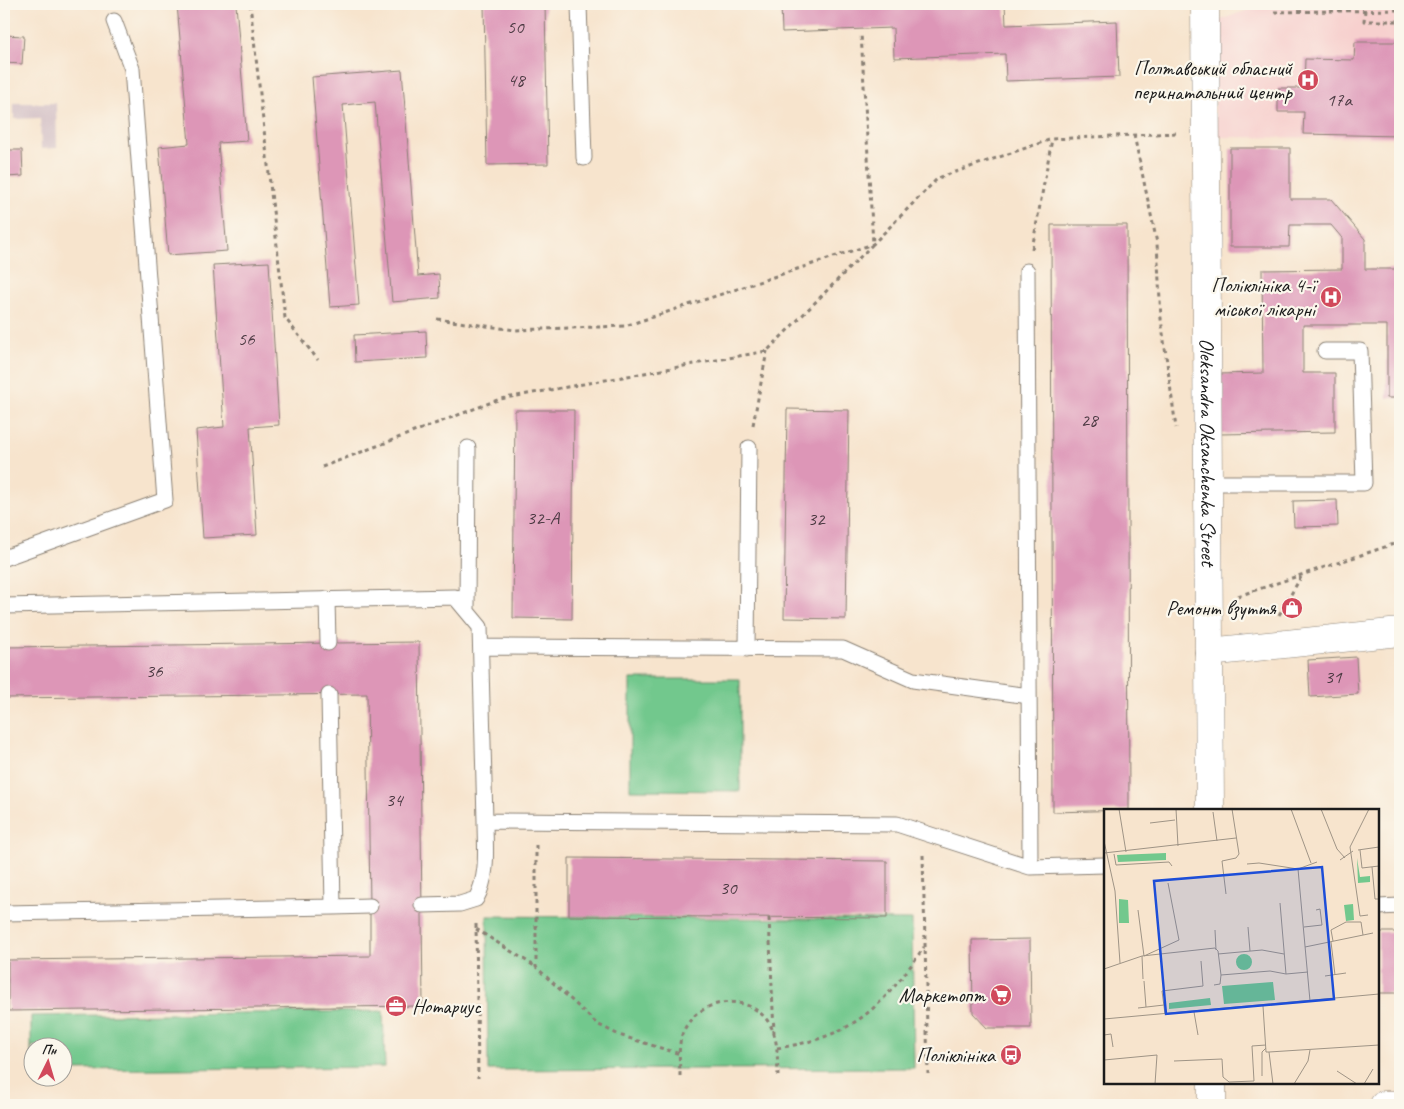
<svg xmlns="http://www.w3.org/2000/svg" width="1404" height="1109" font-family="Caveat,sans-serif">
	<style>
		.built { fill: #f7d0ce }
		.industrial { fill: #d2bec4 }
		.green { fill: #72c88d; stroke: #477254 }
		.building { fill: #dd96b7 }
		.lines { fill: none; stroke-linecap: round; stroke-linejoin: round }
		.lane-casing { stroke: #8a8074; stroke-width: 17 }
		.street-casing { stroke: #8a8074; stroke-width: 29 }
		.secondary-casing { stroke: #8a8074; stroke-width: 29 }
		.path { stroke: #8a8074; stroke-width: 3; stroke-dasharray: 4 4; stroke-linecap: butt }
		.lane { stroke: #fff; stroke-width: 15 }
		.street { stroke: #fff; stroke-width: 28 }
		.secondary { stroke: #fff; stroke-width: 28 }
		.labels { text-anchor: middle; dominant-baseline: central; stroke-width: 4.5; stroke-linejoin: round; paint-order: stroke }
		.number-label { font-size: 19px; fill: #4c3a43 }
		.poi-label { font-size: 21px; fill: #1c1c1c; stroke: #fbf7ec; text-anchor: end }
		.street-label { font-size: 21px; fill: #1c1c1c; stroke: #fbf7ec }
		.inset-road { fill: none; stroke: #9f9486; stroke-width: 1 }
		.view { fill: #1d4ed8; fill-opacity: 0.15; stroke: #1d4ed8; stroke-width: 2.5 }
		.inset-edge { fill: none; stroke: #1c1c1c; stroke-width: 2.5 }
	</style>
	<rect width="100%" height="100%" fill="#fbf7ec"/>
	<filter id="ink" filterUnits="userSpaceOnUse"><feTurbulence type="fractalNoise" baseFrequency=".02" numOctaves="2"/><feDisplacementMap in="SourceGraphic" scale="10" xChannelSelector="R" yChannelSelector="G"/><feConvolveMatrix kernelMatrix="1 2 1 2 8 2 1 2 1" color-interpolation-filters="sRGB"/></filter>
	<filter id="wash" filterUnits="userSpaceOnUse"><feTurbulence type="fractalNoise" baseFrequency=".0096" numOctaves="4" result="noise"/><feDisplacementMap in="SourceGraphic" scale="20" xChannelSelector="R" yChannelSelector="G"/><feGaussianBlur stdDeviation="1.12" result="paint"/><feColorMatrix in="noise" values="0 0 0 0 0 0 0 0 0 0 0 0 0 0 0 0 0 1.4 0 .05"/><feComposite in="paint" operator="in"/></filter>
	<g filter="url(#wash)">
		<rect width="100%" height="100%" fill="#f7e4cd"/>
		<!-- built -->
		<path class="built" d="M1264 4H1400V138L1215 137V22Z"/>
		<!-- industrial -->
		<path class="industrial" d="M14 103H56L57 148 41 149 40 118 14 119Z"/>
		<!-- green -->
		<path class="green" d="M630 679H740V791L630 790Z
			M487 916 912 920 914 1068 488 1070Z
			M383 1011 385 1067 63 1070 62 1046H32L31 1070V1016Z"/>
		<g id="blocks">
			<!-- building -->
			<path class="building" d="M177 4H236L247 141 218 143 227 251 168 255 159 147 189 144Z
				M484 4H545L548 164 487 165Z
				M781 4H1005L1006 25 1117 21 1119 77 1006 81 1005 54 894 58 893 28 782 32Z
				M4 35 24 36 22 64 4 63Z
				M1355 42H1400V136L1303 134 1304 112H1278V88H1304L1305 59 1354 60Z
				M402 70 418 276 439 274 440 298 392 302 375 102 343 105 359 305 330 307 312 77Z
				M1230 148H1290V199H1331L1365 239V269H1400V398H1387V325H1303V373H1335V432L1219 434 1218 374 1263 373 1262 270 1342 269V238L1331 225H1290L1289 247H1230Z
				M4 150H22L23 176 6 177 7 194 4 195Z
				M1051 225H1127L1129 810 1053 812Z
				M269 262 279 425 250 427 257 535 203 538 196 430 224 427 213 265Z
				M426 331 427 358 355 362 354 335Z
				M787 409 849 410 846 619 784 618Z
				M515 410H574L572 619 513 618Z
				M1337 500 1338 526 1294 527 1293 501Z
				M1292 600 1299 605 1292 616 1285 611Z
				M419 642 423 1006 8 1011V960L370 956V906L367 694 4 698V647Z
				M1356 657 1358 694 1310 697 1308 660Z
				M569 858 887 861V918L569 916Z
				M1378 932H1400V993H1378Z
				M1030 939 1031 1028H987L973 1013 972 940Z"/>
		</g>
	</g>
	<g filter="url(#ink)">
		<use href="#blocks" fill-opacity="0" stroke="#8a8074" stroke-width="1"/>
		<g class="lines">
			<!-- lane casing -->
			<g class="lane-casing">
				<path id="lane" d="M579 4 584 158
					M1027 271 1030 867
					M1208 483H1364L1360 351H1325
					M4 558 165 500 132 69 114 21
					M327 599 328 643
					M4 606 455 597 480 627 485 821 897 824 1030 867 1105 865
					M467 611 468 448
					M481 647 843 649 913 680 1029 696
					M747 649 749 448
					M422 905 460 904 476 899C489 875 485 848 485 821
					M333 907 370 906
					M1378 907 1400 906
					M4 913 333 907 329 695"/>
			</g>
			<!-- street casing -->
			<g class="street-casing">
				<g id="street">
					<path id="s1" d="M1205 4 1210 810"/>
					<path d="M1209 652 1400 632"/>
					<path d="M1212 1105V1083"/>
				</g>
			</g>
			<!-- secondary casing -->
			<g class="secondary-casing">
				<path id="secondary" d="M1384 1105H1400"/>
			</g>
			<!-- path -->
			<path class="path" d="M250 4 285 318 318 360
				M1365 10 1364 21H1400
				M1274 12 1400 10
				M1134 135 1157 243 1161 319 1176 428
				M1032 249 1052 139 1176 133
				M437 319 515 330 625 326 873 244 938 178 1052 139
				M753 425 767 351
				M322 467 500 399 767 351 873 244 861 33
				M1238 596 1400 542
				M1279 615 1301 577
				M536 845V967L597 1024 619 1035 680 1054
				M923 855 928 1074
				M769 918 774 1033
				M476 924 478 1078
				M476 929 536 967
				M777 1048C853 1037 882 1008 924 947
				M680 1076C680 1064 678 1050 681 1038 691 1001 743 989 767 1020 779 1036 777 1057 778 1076"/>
			<!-- lane -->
			<use href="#lane" class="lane"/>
			<!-- street -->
			<use href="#street" class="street"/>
			<!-- secondary -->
			<use href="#secondary" class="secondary"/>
		</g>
	</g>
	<!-- icons -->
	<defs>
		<g id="hospital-disc" transform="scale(1.125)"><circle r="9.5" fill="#d1495b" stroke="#fbf7ec"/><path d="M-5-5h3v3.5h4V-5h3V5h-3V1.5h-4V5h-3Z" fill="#fff"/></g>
		<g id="shop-disc" transform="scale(1.125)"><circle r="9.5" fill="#d1495b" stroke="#fbf7ec"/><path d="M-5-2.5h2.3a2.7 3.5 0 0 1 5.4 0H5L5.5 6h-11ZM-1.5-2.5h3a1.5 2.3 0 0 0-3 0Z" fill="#fff"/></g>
		<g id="supermarket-disc" transform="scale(1.125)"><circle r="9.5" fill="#d1495b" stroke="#fbf7ec"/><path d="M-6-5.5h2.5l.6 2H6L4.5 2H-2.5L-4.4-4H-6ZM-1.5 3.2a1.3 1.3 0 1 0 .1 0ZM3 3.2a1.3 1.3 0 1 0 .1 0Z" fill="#fff"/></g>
		<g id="office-disc" transform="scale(1.125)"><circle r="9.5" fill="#d1495b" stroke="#fbf7ec"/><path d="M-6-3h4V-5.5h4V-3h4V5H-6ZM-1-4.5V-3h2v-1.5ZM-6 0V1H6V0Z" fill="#fff"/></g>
		<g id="bus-disc" transform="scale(1.125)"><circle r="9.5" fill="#d1495b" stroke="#fbf7ec"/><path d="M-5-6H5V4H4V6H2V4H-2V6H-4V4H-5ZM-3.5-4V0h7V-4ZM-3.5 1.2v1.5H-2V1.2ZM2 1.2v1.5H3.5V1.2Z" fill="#fff"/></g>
	</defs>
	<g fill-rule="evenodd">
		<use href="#hospital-disc" x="1308" y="80"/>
		<use href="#hospital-disc" x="1331" y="297"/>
		<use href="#shop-disc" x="1292" y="608"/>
		<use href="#supermarket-disc" x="1001" y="995"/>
		<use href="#office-disc" x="396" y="1006"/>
		<use href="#bus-disc" x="1011" y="1055"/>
	</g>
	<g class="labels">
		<!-- number labels -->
		<g class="number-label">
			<text x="515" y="27">50</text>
			<text x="516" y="80">48</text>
			<text x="1339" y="100">17а</text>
			<text x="246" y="339">56</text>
			<text x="1089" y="420">28</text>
			<text x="543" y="518">32-А</text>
			<text x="816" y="519">32</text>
			<text x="154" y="671">36</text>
			<text x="1333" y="677">31</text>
			<text x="394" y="800">34</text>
			<text x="728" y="888">30</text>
		</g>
		<!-- poi labels -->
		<g class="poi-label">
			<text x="1292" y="68">Полтавський обласний<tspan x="1292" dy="24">перинатальний центр</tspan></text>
			<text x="1315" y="285">Поліклініка 4-ї<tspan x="1315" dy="24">міської лікарні</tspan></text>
			<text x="1276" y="608">Ремонт взуття</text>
			<text x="985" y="995">Маркетопт</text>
			<text x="412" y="1006" text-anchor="start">Нотариус</text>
			<text x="995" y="1055">Поліклініка</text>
		</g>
		<!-- street labels -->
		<g class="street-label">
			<text stroke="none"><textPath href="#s1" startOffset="448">Oleksandra Oksanchenka Street</textPath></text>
		</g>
	</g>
	<!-- overview -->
	<g transform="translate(1104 809)">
		<rect width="275" height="275" fill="#f7e4cd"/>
		<path d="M62 44V51L14 53 13 46ZM253 49 256 68 266 67V73L254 74ZM15 90 24 91 25 114H15ZM249 95 250 111 242 112 240 96ZM132 153a8 8 0 1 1 16 0a8 8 0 1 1-16 0ZM169 173 171 191 120 195 118 177ZM106 189 107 196 65 200V194Z" fill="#72c88d"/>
		<path class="inset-road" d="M15 0 22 43M72 0 74 37M187 0 207 54M217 0 233 40 241 49M109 3 113 32M46 14 71 11M0 32 11 82 16 154M254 41 275 38M256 41 258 59 275 57M0 44 132 29M10 45 12 56 65 53 68 57M236 51 249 42M143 55 155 54 194 60M268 58 271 90H275M122 85 118 52 132 49 135 45 128 0M176 94 182 165M34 101 40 147 75 131 64 74M264 106 256 107 246 38 265 0M144 118 146 142M200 118 218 116 216 100 212 101M111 121 112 141M229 132 227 121 242 113H257L259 126M227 133 231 166M201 138 269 124M114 145 158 141 180 145M38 147 39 170M0 160 38 147 111 139 114 142 117 166 166 162 182 165 204 163M221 167 242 164M40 172 42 198M110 176 116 175 117 166M206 192 194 60 213 53M159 197 162 243H165L169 275M34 199 60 196M90 203 94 226M61 205 58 182 99 177 97 152M0 210 275 185M0 226 7 225 9 238M165 243 275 236M0 251 53 246 51 275M70 252 118 250 119 268 125 273 150 272 148 237 162 236M233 262 253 275M158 267V243L162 239M190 275 204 252 206 241M260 275 269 260"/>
		<path class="view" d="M218 58 230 190 62 205 50 72Z"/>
		<rect width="275" height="275" class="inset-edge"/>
	</g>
	<!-- margin -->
	<rect width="1404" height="1109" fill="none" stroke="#fbf7ec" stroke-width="20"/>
	<!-- north arrow -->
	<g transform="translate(48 1062) rotate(5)"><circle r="24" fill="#fbf7ec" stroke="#a29f99"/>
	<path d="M0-4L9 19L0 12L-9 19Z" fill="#d1495b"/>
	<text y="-8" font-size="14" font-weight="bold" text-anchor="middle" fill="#1c1c1c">Пн</text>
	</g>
</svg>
